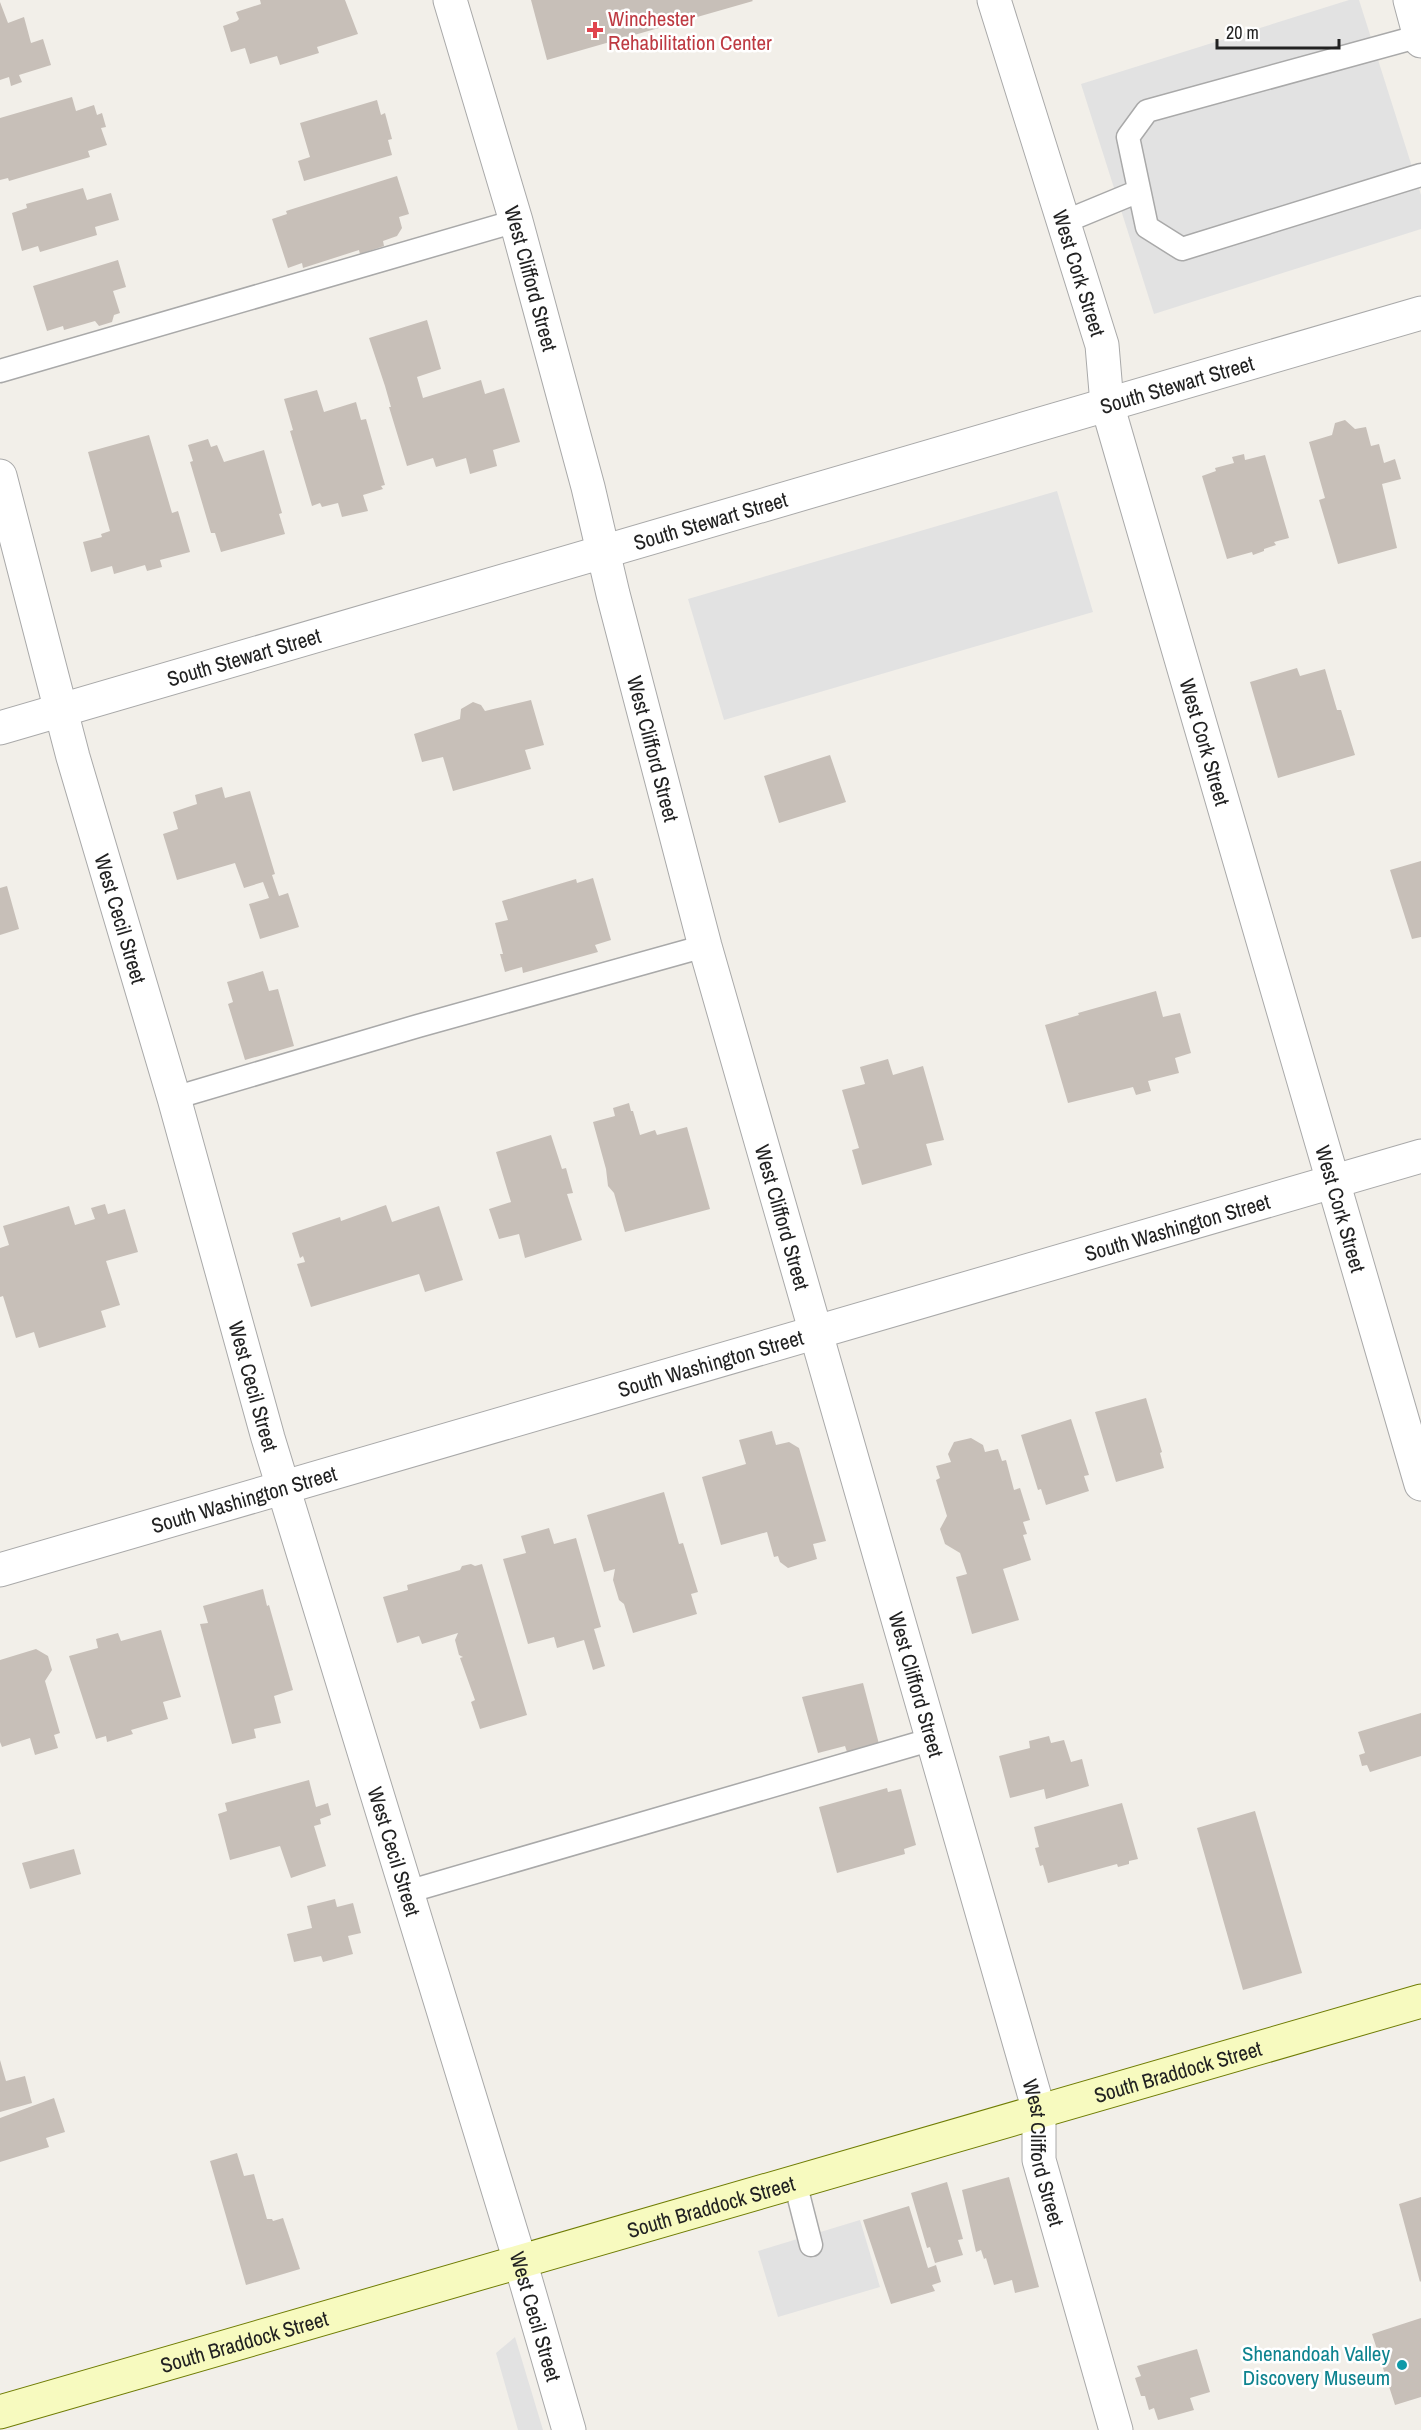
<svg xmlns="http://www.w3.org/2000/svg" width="1421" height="2430" font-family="'Archivo Narrow',sans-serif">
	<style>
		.parking { fill: #e2e2e2 }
		.building { fill: #c7bfb8 }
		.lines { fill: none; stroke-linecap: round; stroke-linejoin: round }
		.service-casing { stroke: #a9a9a9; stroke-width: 25 }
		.minor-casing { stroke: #a9a9a9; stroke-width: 35 }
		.tertiary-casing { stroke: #a9a9a9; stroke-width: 35 }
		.secondary-casing { stroke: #707d05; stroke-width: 35 }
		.service { stroke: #fff; stroke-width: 22 }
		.minor { stroke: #fff; stroke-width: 33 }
		.tertiary { stroke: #fff; stroke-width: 33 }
		.secondary { stroke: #f7fabf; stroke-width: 33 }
		.health-dot { fill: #e0444e; stroke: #fff; stroke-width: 2 }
		.culture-dot { fill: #0f9aa8; stroke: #fff; stroke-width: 2 }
		.labels { text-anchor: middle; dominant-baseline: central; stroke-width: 5; stroke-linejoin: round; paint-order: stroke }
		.health-label { font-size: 21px; fill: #be3a42; stroke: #fff; text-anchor: start }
		.street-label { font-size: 21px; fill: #222; stroke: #fff }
		.culture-label { font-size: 21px; fill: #0d838f; stroke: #fff; text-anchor: end }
	</style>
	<rect width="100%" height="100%" fill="#f2efe9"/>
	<!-- parking -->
	<path class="parking" d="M1349 0H1359L1421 195V229L1154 314 1081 84Z
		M1057 491 1093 612 724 720 688 599Z
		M860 2220 880 2287 778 2317 758 2251Z
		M515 2337 543 2430H518L496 2353Z"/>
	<!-- building -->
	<path class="building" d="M260 0H345L358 34 317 47 319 53 280 65 277 56 250 64 245 48 231 52 223 26 237 21 239 19 236 12 261 4Z
		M531 0H752L753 1 547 60Z
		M0 2 8 23 24 17 31 43 43 39 51 65 19 75 22 82 11 86 9 77 0 80Z
		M72 97 76 111 94 105 97 115 102 113 106 127 101 128 107 145 88 151 90 157 9 181 8 178 0 180V118Z
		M377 100 381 115 385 113 392 139 388 140 392 155 304 181 298 161 310 157 300 123Z
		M397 176 409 214 399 217 402 228 397 236 383 241 384 246 360 254 359 250 303 268 302 263 288 268 272 219 287 214 286 211Z
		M83 188 87 200 111 193 119 220 95 227 97 235 40 252 38 246 22 251 12 213 27 208 26 204Z
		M118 260 126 287 113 291 120 313 114 315 112 322 99 326 95 321 64 330 63 326 47 331 33 286Z
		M427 320 441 369 417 377 423 398 481 380 485 394 504 388 520 442 493 450 497 466 470 474 466 458 436 467 433 458 407 466 389 407H391L385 386 369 338Z
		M317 390 324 412 356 402 361 420 366 419 385 485 381 486 383 489 363 495 368 511 342 517 338 503 322 507 320 503 312 506 290 431 293 430 284 399Z
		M1345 420 1355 429 1366 427 1371 446 1379 444 1384 463 1395 459 1401 479 1382 484 1397 548 1338 564 1319 500 1325 498 1309 442 1332 435 1335 423Z
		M149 435 172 513 178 511 190 552 160 560 162 567 147 571 145 565 114 574 112 566 91 572 83 542 102 537 101 534 110 531 88 452Z
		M208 439 211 447 217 445 224 462 264 450 282 513 279 514 285 534 221 552 215 533H211L190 462 193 461 188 445Z
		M1244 454 1245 460 1265 455 1289 538 1274 542 1276 545 1264 549V551L1253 555 1252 552 1227 559 1202 476 1216 471 1215 468 1234 463 1232 457Z
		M1297 668 1300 676 1325 669 1337 710H1341L1355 755 1278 778 1250 682Z
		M531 700 544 745 525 750 531 769 453 791 443 757 422 762 414 734 460 719 461 709 473 702 481 705 485 711Z
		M830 755 846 802 779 823 764 776Z
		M222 787 225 798 250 791 275 874 272 875 279 896 288 893 299 927 260 939 249 904 269 898 263 882 244 888 235 863 177 880 163 834 178 829 173 812 197 804 195 795Z
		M1421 861V937L1412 939 1390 870Z
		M593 878 611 940 595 945 598 952 523 973 522 967 505 972 500 954H503L495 923 508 920 502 901 576 879 577 883Z
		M7 886 19 929 0 935V888Z
		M263 971 269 991 278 989 294 1046 245 1060 228 1004 233 1002 227 982Z
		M1156 991 1163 1017 1180 1013 1191 1053 1175 1058 1179 1073 1148 1081 1151 1091 1136 1095 1133 1087 1068 1103 1045 1025 1079 1015 1078 1013Z
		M888 1059 893 1075 923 1066 944 1140 926 1144 932 1165 862 1185 852 1150 859 1148 842 1090 865 1084 860 1067Z
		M629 1103 631 1111H633L640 1135 655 1130 657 1135 687 1127 710 1209 625 1232 614 1193 608 1186 606 1169 593 1122 615 1116 613 1108Z
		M551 1135 562 1169 566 1168 573 1193 567 1194 582 1240 525 1258 519 1234 499 1239 489 1209 511 1202 496 1152Z
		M105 1204 108 1214 125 1209 138 1252 106 1261 120 1305 101 1311 106 1327 39 1348 34 1332 16 1338 3 1296 0 1297V1248L9 1245 3 1226 69 1206 75 1225 95 1219 91 1208Z
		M386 1205 392 1222 439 1206 463 1280 425 1292 419 1274 311 1307 297 1264 305 1262 303 1256 300 1258 292 1233 340 1217 341 1221Z
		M1146 1398 1162 1452 1160 1453 1164 1468 1116 1482 1095 1412Z
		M1071 1419 1089 1475 1084 1476 1089 1491 1046 1505 1041 1489 1038 1490 1021 1435Z
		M772 1431 776 1445 789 1442 799 1448 826 1541 813 1544 817 1559 788 1568 780 1562 778 1556 774 1557 767 1532 721 1545 702 1477 746 1464 739 1440Z
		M971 1438 983 1445 985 1452 998 1449 1002 1461 1006 1460 1014 1490 1020 1488 1030 1520 1023 1522 1027 1534 1023 1535 1031 1560 1003 1569 1019 1620 972 1634 956 1577 967 1574 960 1553 945 1544 940 1529 947 1516 936 1480 940 1478 936 1466 951 1462 948 1454 954 1442Z
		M664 1492 679 1544 683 1543 698 1592 691 1594 697 1614 633 1633 624 1604 619 1600 613 1580 615 1569 604 1572 587 1515Z
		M549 1528 554 1544 576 1538 601 1627 594 1629 605 1666 593 1670 584 1640 557 1648 554 1637 528 1644 503 1559 526 1553 521 1536Z
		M471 1564 475 1566 482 1564 527 1715 480 1729 471 1702 475 1700 460 1658 463 1657 459 1655 455 1640 458 1633 422 1644 419 1636 397 1643 383 1597 408 1590 407 1585 460 1570 462 1566Z
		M263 1589 267 1606 269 1605 293 1690 274 1696 281 1723 254 1729 256 1738 232 1744 200 1624 208 1623 203 1606Z
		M161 1630 181 1697 163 1702 168 1719 131 1730 133 1734 107 1742 106 1736 96 1739 69 1656 98 1648 96 1639 118 1633 121 1641Z
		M36 1649 48 1656 52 1670 45 1681 60 1733 54 1735 58 1748 35 1755 30 1738 2 1747 0 1742V1660Z
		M863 1683 879 1744 847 1752 845 1746 818 1753 802 1697Z
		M1421 1713V1756L1370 1772 1367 1765 1362 1766 1359 1755 1365 1753 1358 1732Z
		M1049 1736 1051 1743 1064 1740 1071 1762 1082 1759 1089 1786 1046 1799 1044 1789 1010 1798 999 1756 1030 1748 1029 1741Z
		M309 1780 316 1807 328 1803 331 1815 320 1819 321 1824 314 1826 326 1866 291 1878 280 1846 230 1860 218 1814 227 1811 225 1803Z
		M887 1788 888 1792 901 1789 916 1845 904 1849 905 1854 837 1873 819 1807Z
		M1122 1803 1138 1859 1129 1861V1864L1118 1867 1117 1864 1048 1883 1043 1865 1040 1866 1035 1848 1039 1847 1034 1827Z
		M1255 1811 1302 1973 1243 1990 1197 1828Z
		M74 1849 81 1874 30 1889 22 1863Z
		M335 1899 337 1907 353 1903 361 1933 348 1936 353 1954 323 1962 321 1956 294 1962 287 1934 312 1928 307 1906Z
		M0 2060 6 2081 25 2076 32 2103 0 2112Z
		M54 2098 65 2132 46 2138 49 2147 0 2162V2118Z
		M237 2153 244 2176 254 2174 267 2219H272L273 2221 283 2218 300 2269 246 2285 210 2161Z
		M1009 2177 1039 2287 1015 2293 1012 2280 994 2285 986 2258 984 2259 981 2250 976 2252 962 2190Z
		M947 2182 963 2239 958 2240 963 2255 935 2263 930 2247 927 2248 911 2193Z
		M1421 2197V2281L1420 2282 1399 2204Z
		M909 2206 928 2268 936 2265 941 2282 932 2285 935 2291 891 2304 863 2220Z
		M1421 2318V2397L1395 2405 1372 2334Z
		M1197 2349 1210 2392 1190 2398 1194 2410 1158 2420 1154 2408 1149 2410 1145 2396H1141L1135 2378 1141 2376 1137 2366Z"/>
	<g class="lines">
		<!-- service casing -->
		<g class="service-casing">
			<path id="service" d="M1420 36 1147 111 1128 137 1147 227 1182 249 1421 175
				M1064 222 1139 191
				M0 371 516 221
				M174 1098 418 1026 705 946
				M407 1892 933 1739
				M795 2182 811 2245"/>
		</g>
		<!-- minor casing -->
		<g class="minor-casing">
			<g id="minor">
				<path id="s1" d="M450 0 516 221 588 487 613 594 705 946 1039 2111V2160L1116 2430"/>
				<path id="s2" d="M994 0 1102 345 1107 404"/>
				<path d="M1410 0 1421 41"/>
				<path id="s3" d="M0 476 73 757 174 1098 268 1438 520 2261 569 2430"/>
			</g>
		</g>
		<!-- tertiary casing -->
		<g class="tertiary-casing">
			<g id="tertiary">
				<path id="s4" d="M1107 404 1421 1484"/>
				<path id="s5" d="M0 728 1421 313"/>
				<path id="s6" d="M0 1570 1421 1156"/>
			</g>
		</g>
		<!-- secondary casing -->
		<g class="secondary-casing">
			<g id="secondary">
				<path id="s7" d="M0 2412 1421 2001"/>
			</g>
		</g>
		<!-- service -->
		<use href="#service" class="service"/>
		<!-- minor -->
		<use href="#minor" class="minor"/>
		<!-- tertiary -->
		<use href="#tertiary" class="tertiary"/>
		<!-- secondary -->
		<use href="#secondary" class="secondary"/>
	</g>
	<!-- markers -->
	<path class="health-dot" d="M592 21h6v6h6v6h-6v6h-6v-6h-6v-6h6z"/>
	<circle class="culture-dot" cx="1402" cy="2365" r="6"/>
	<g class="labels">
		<!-- health labels -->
		<g class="health-label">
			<text x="608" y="18">Winchester<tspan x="608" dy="24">Rehabilitation Center</tspan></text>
		</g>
		<!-- street labels -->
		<g class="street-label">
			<text stroke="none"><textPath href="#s2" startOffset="286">West Cork Street</textPath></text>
			<text stroke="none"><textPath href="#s1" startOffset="290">West Clifford Street</textPath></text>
			<text stroke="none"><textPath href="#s5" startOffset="1226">South Stewart Street</textPath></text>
			<text stroke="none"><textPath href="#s5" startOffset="740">South Stewart Street</textPath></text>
			<text stroke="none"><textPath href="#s5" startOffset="254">South Stewart Street</textPath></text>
			<text stroke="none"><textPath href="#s4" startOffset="352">West Cork Street</textPath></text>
			<text stroke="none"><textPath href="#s1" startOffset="776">West Clifford Street</textPath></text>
			<text stroke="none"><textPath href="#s3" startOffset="459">West Cecil Street</textPath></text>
			<text stroke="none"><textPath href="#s4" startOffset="838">West Cork Street</textPath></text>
			<text stroke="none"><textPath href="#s1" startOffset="1262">West Clifford Street</textPath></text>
			<text stroke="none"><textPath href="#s6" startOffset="1226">South Washington Street</textPath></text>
			<text stroke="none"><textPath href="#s6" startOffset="740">South Washington Street</textPath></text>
			<text stroke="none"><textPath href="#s3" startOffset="945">West Cecil Street</textPath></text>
			<text stroke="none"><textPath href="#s6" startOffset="254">South Washington Street</textPath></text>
			<text stroke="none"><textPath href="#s1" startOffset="1748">West Clifford Street</textPath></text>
			<text stroke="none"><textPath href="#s3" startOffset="1431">West Cecil Street</textPath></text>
			<text stroke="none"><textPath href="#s7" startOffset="1226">South Braddock Street</textPath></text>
			<text stroke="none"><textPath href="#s1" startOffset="2234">West Clifford Street</textPath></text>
			<text stroke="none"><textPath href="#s7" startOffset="740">South Braddock Street</textPath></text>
			<text stroke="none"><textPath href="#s3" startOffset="1917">West Cecil Street</textPath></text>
			<text stroke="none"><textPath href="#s7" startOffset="254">South Braddock Street</textPath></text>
		</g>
		<!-- culture labels -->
		<g class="culture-label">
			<text x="1390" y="2353">Shenandoah Valley<tspan x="1390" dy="24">Discovery Museum</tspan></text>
		</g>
	</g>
	<!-- scale -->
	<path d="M1217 39v9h122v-9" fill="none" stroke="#222222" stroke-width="3"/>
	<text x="1226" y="39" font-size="18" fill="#222222" stroke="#ffffff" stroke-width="4.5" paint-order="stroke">20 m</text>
</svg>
